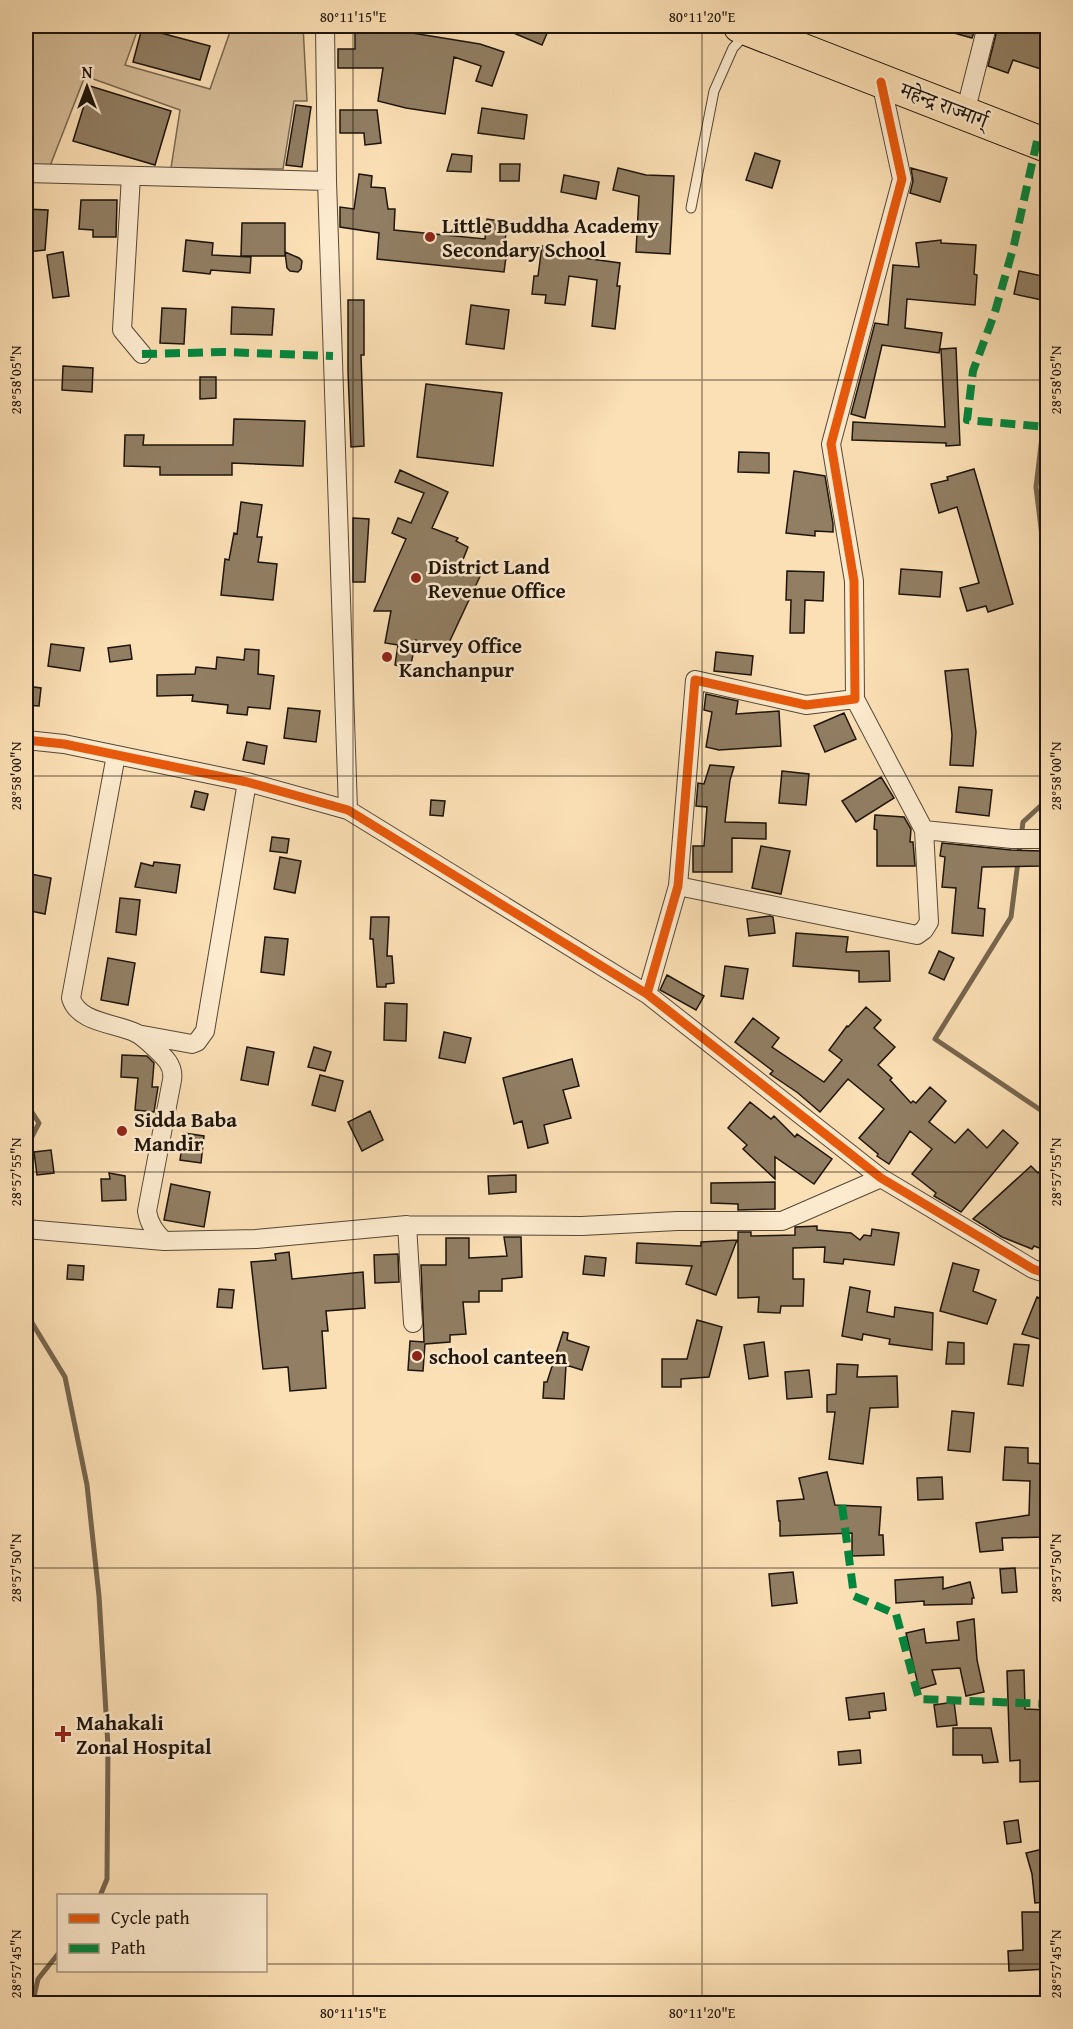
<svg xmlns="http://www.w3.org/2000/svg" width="1073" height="2029" font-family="'Gentium Book Plus','Noto Serif Devanagari',serif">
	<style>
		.green { fill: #d6bd98; stroke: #7a6852; stroke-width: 1.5 }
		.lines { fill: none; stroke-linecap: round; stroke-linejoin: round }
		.stream { stroke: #75654e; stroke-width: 5 }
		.building { fill: #917e63; stroke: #1d140b; stroke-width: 1.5 }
		.lane-casing { stroke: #554736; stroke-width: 11 }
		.street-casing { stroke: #554736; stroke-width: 20 }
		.highway-casing { stroke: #1d140b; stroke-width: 35 }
		.lane { stroke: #fdebcf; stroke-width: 9 }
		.street { stroke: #fdebcf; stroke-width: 18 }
		.highway { stroke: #fce0b5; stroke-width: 33 }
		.quiet { stroke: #00873e; stroke-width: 8; stroke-dasharray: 15 8; stroke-linecap: butt }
		.cycleway-casing { stroke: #fdebcf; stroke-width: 13 }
		.cycleway { stroke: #e8590c; stroke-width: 9 }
		.ticks { fill: none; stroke: #1d140b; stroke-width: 1.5; stroke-opacity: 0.45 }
		.poi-dot { fill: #8f2418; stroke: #fdebcf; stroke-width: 2 }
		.labels { text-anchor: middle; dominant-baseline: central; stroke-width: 5; stroke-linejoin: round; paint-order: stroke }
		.street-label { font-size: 21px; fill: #1d140b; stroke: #fdebcf }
		.poi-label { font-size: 21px; font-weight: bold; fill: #1d140b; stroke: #fdebcf; text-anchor: start }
		.neatline { fill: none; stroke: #1d140b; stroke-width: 2 }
		.ticks-label { font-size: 15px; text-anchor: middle; fill: #1d140b }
	</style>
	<rect width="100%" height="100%" fill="#fce0b5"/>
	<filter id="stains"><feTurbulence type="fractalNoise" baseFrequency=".00333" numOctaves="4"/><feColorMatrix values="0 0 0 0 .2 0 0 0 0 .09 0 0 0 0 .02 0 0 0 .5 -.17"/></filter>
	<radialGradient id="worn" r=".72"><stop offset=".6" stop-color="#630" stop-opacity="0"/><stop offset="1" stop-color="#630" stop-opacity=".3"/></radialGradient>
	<!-- green -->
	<path class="green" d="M26 26H139L125 65 210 89 232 26H303L307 101H294L283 169 171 168 180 110 85 76 50 166 26 165Z"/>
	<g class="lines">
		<!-- stream -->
		<path class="stream" d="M1048 411 1044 420 1036 487 1043 544 1048 553
			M1048 799 1023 822 1011 917 935 1039 1048 1115
			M26 1103 39 1123 26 1148
			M26 1313 65 1377 87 1485 99 1596 108 1746 107 1879 100 1896
			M33 2001 38 1979 58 1954"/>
	</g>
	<!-- building -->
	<path class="building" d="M497 26H535L548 31 542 45Z
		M943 26H976L972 38 943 30Z
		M998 26H1028L1047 32V71L1013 60 1008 73 988 66Z
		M355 27H385L406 32 480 44 504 52 492 86 476 81 481 66 454 57 445 114 406 108 378 101 383 68H338V49H355Z
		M142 28 210 46 200 80 133 62Z
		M90 86 171 111 155 165 73 141Z
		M296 105 311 107 302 167 286 165Z
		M482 108 527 115 524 139 478 133Z
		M340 110H377L381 143 365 145 364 133H340Z
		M755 153 780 161 772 188 746 180Z
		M452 154 472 156 471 172 447 171Z
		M500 164H520L519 181H500Z
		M618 168 646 175 674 176 670 254 636 252 639 196 613 190Z
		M911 168 947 178 940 202 910 193 913 181Z
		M359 174 372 176 371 187 385 188 388 209H395L394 230 485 239 487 219 507 222 505 242H508L504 272 377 259 379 233 340 227V207L354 209Z
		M564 175 599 182 596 199 561 192Z
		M81 200H117L116 237H93V230L79 229Z
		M26 209 48 210 45 250 26 252Z
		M242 223H285V256H241Z
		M186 240 213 243 212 255 251 257 250 273 211 270 210 274 183 271Z
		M941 240V243L976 245 974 274 977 275 975 305 907 299 905 328 942 333 939 353 882 345 865 418 851 414 875 323 888 325 893 265 919 267 916 243Z
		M542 246 556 248 555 254 620 263 617 286H620L615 329 592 326 597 280 569 276 565 305 545 303 546 295 532 294 534 276H538Z
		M63 252 69 296 53 298 47 255Z
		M285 252 299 258 302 261 301 269 298 272 290 271 287 268Z
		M1019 271 1047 277V301L1014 294Z
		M348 300H364V355H361L364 446 351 447 348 372Z
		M471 305 509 310 504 349 466 344Z
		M232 307 274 309 272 335 231 334Z
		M162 308 186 309 184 344 160 343Z
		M956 348 960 445 946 446V443L852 440 853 422 945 427 941 349Z
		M63 366 93 368 92 392 62 390Z
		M200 377H216V398L200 399Z
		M426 384 502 393 493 466 417 457Z
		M234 419 305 421 303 466 232 463V475H160V467L124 466 125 435H144L143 445H233Z
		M739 452 769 453V473L738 472Z
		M974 469 1013 604 988 612 986 606 967 611 960 588 979 583 957 507 939 513 931 484 948 480 947 477Z
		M400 470 448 492 432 528 458 538 456 541 468 547 462 562 482 572 446 649 433 643 426 650 416 640 410 669 395 665 398 645 385 643 391 611H374L406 539 392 533 398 518 411 523 424 493 395 482Z
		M794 471 825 476 833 524V532L815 531V536L786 533Z
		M241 502 262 505 257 537H262L258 562 277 564 273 600 221 595 225 559 229 560 234 533 237 534Z
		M353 518 369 519 365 582H353Z
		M901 569 942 572 940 597 899 594Z
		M787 571 824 572 823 601 805 600 804 633H790L791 600H786Z
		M51 644 84 648 80 671 48 666Z
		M130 645 132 659 110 662 108 648Z
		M245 649 259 650 258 674 274 676 270 709 248 707 247 715 227 713 228 705 192 701 193 695 157 696V675L195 674 196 667 216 669 217 657 244 660Z
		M716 652 753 656 751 675 714 671Z
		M968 669 976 732 973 766 950 765 952 735 945 671Z
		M26 686 41 688 39 706 26 705Z
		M706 694 738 701 736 714 779 711 781 746 719 750 706 747 712 712 704 710Z
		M288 708 320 711 316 742 284 738Z
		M844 713 856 739 825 752 814 726Z
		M247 742 267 746 264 764 243 760Z
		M710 765 734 767 730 780 725 822 766 823V839L732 838V872H693V846H704L707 807 696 806 698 783 704 784Z
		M782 771 809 774 806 805 779 803Z
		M881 777 894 798 856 822 842 801Z
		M959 787 992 790 989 816 956 812Z
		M195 791 208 794 204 810 191 807Z
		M431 800 445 801 443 816 430 815Z
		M875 815 904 817 911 829 910 842H913L915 866H877V830L874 829Z
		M272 837 289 839 287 853 270 851Z
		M942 843 1011 850 1042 851 1040 866 982 867 978 908 985 909 983 936 952 933 956 888 942 887 945 857 940 856Z
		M761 846 790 851 781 894 752 888Z
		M280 857 301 861 295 893 274 889Z
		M154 862 180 865 176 893 135 887 141 863 153 866Z
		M26 873 51 878 45 914 26 910Z
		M120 898 140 900 136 935 116 932Z
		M770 916 773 917 775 933 749 936 747 919Z
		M371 917H389L387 956H392L394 983 386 984V987H377L373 939H370Z
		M796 933 848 937 846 952 889 951 890 981 859 982V971L793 966Z
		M265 937 288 939 284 975 261 972Z
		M939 951 954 958 944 980 929 973Z
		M108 958 135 963 128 1005 101 1000Z
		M725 966 748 969 743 999 721 996Z
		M667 975 704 996 696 1010 660 990Z
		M385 1003 407 1004 406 1041 384 1040Z
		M866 1007 881 1020 874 1028 895 1047 878 1065 892 1078 890 1080 911 1103 913 1101 916 1103 930 1087 946 1101 929 1122 955 1143 968 1129 987 1148 1003 1130 1018 1143 961 1212 934 1196 936 1193 912 1174 932 1149 910 1131 889 1164 877 1156 878 1154 859 1138 884 1109 848 1079 820 1112 798 1093 770 1074 773 1071 735 1042 753 1018 779 1038 772 1047 824 1082 842 1060 829 1050 847 1026 848 1027Z
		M444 1032 471 1038 465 1063 439 1058Z
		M247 1047 274 1052 268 1085 241 1080Z
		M314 1047 331 1052 325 1071 308 1067Z
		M122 1055 147 1056 154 1063 152 1087H158L154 1112 135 1110 138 1078 121 1077Z
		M572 1059 579 1086 563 1090 571 1118 544 1125 548 1143 528 1148 522 1121 514 1124 503 1078Z
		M320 1075 343 1081 335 1111 312 1105Z
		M750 1102 771 1119 774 1116 795 1137 797 1134 832 1159 814 1184 775 1157V1179L743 1149 747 1145 728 1128Z
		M370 1111 383 1140 362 1151 348 1122Z
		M184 1133 204 1136 201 1163 180 1160Z
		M51 1150 54 1173 37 1175 34 1152Z
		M1031 1166 1038 1173 1039 1172 1047 1179V1251L1034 1246 1032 1249 1002 1237 973 1219Z
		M109 1173 125 1176 126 1200 102 1201 101 1179H110Z
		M516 1175V1192L489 1194 488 1176Z
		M775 1182V1209L738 1210V1204L711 1203V1183Z
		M171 1184 210 1192 204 1227 164 1220Z
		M817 1226V1230L851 1233 860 1240 864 1235 871 1236 872 1229 899 1233 894 1265 844 1259 843 1264 824 1262 825 1247 793 1248V1279H804L803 1306H781L780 1313 758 1312 759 1297 738 1298V1232H751V1236L795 1235V1227Z
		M504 1237H521L522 1277 502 1279V1291H479V1302H463L466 1334 450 1335V1342L425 1344 423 1371 408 1370 410 1341 424 1342 421 1265H446V1238H469V1258L507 1256Z
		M737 1240 716 1295 686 1284 692 1266 636 1263 637 1243 701 1246V1242Z
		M289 1252 292 1279 363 1272 365 1308 326 1311 328 1331H322L326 1388 290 1391 288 1367 263 1369 251 1262 276 1260 275 1254Z
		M398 1254 399 1282 375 1283 374 1255Z
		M585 1256 606 1258 604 1276 583 1274Z
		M953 1263 979 1270 973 1291 996 1300 987 1324 940 1311Z
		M68 1265 84 1266 83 1280 67 1279Z
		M850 1287 870 1291 867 1312 894 1317 895 1307 933 1313 932 1350 889 1344 890 1339 863 1334 862 1340 842 1336Z
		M219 1289 234 1290 232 1308 217 1307Z
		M1037 1297 1047 1301V1341L1022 1334Z
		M697 1320 722 1327 709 1377 681 1379V1387H662V1359H687Z
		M563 1332 568 1333 567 1340 589 1347 582 1370 566 1365 564 1399 543 1398 544 1382H547Z
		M764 1342 768 1376 749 1379 744 1345Z
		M948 1342 964 1343V1364H946Z
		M1014 1344 1029 1345 1023 1386 1008 1384Z
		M837 1364 858 1365 857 1377 897 1376 898 1407 870 1408 863 1464 829 1459 835 1412H827V1395L836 1394Z
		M809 1370 812 1397 787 1399 785 1372Z
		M952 1411 974 1413 970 1452 948 1450Z
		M1005 1447 1028 1448V1463L1047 1464V1496H1043L1044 1537 1002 1538 1003 1550 980 1552 976 1523 1029 1515 1030 1481 1003 1480Z
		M827 1472 835 1505 881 1507 879 1535H883L884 1555 852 1556V1533L780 1536V1521H779L777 1501 804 1499 799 1478Z
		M942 1477 943 1499 918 1500 917 1478Z
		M1015 1568 1017 1592 1002 1593 1000 1569Z
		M793 1572 797 1603 772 1606 769 1574Z
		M943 1577V1589L970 1582 974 1598H972V1604L924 1605V1601L896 1603 895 1580Z
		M974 1619 977 1660 984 1692 966 1696 960 1668 932 1670 936 1684 919 1689 906 1633 924 1629 926 1643 959 1640 957 1622Z
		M1024 1670 1025 1709 1047 1710V1764H1044V1781L1020 1782V1760L1010 1761 1007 1671Z
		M884 1693 886 1710 869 1712 870 1718 849 1720 846 1698Z
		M954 1702 957 1725 937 1727 934 1705Z
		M953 1728H991L998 1762 983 1763 982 1755H953Z
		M860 1750 861 1763 839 1765 838 1752Z
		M1018 1820 1021 1842 1007 1844 1004 1822Z
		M1047 1848V1902L1035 1903 1032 1874 1026 1853Z
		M1022 1912H1044L1047 1937V1969L1009 1971 1008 1951 1023 1950Z"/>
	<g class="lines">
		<!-- lane casing -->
		<g class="lane-casing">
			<path id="lane" d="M691 208 714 91 733 48 746 34"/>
		</g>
		<!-- street casing -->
		<g class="street-casing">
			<path id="street" d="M325 26 327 181 348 810
				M965 113 987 26
				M26 173 327 181
				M131 176 122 330 142 354
				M855 699 924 830 1012 839H1048
				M26 740 64 744 247 782 348 810 647 994 881 1178 1033 1269 1048 1274
				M116 755 71 998C78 1023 116 1023 136 1033 144 1037 163 1055 168 1062 172 1068 173 1074 172 1080L147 1211C149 1224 155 1232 164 1241
				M678 886 917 935 924 930 929 922 924 830
				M647 994 678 886 695 680 806 705 855 699 854 581 831 444 902 179 881 82
				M137 1034 192 1044 197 1042 205 1031 247 782
				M407 1225 413 1323
				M26 1229 164 1241 256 1239 407 1225 582 1226 677 1221H782L881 1178"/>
		</g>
		<!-- highway casing -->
		<g class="highway-casing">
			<path id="highway" d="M740 26 1048 146"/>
		</g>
		<!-- lane -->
		<use href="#lane" class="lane"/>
		<!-- street -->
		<use href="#street" class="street"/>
		<!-- highway -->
		<use href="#highway" class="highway"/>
		<!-- quiet -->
		<path class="quiet" d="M1037 141 1014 245 995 312 973 371 967 420 1048 427
			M142 354 224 352 333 356
			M842 1505 854 1596 896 1614 919 1699 1048 1704"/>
		<!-- cycleway casing -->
		<g class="cycleway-casing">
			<path id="cycleway" d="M26 740 64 744 247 782 348 810 647 994 881 1178 1033 1269 1048 1274
				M647 994 678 886 695 680 806 705 855 699 854 581 831 444 902 179 881 82"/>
		</g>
		<!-- cycleway -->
		<use href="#cycleway" class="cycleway"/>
	</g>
	<!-- ticks -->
	<path class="ticks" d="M353 26V2004M702 26V2004M26 380H1048M26 776H1048M26 1172H1048M26 1568H1048M26 1964H58M266 1964H1048"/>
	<!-- markers -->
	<g class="poi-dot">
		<circle cx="430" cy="237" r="6"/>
		<circle cx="416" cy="578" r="6"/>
		<circle cx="387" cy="657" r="6"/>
		<circle cx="122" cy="1131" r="6"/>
		<circle cx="417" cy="1356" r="6"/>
		<path d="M60 1725h6v6h6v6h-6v6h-6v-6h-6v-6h6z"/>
	</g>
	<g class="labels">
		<!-- street labels -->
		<g class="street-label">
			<text transform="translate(944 105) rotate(21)">महेन्द्र राज्मार्ग्</text>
		</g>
		<!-- poi labels -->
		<g class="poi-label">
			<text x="442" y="225">Little Buddha Academy<tspan x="442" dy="24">Secondary School</tspan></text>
			<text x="428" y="566">District Land<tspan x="428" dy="24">Revenue Office</tspan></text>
			<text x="399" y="645">Survey Office<tspan x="399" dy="24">Kanchanpur</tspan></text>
			<text x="134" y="1119">Sidda Baba<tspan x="134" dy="24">Mandir</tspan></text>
			<text x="429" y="1356">school canteen</text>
			<text x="76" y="1722">Mahakali<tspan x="76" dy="24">Zonal Hospital</tspan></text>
		</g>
	</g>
	<!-- margin -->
	<rect width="1073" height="2029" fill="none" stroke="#fce0b5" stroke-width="66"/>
	<!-- legend -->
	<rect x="57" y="1894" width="210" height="78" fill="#fdebcf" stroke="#a39581" stroke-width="1.5"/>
	<rect x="69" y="1914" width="30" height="9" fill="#e8590c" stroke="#a39581" stroke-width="1.5"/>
	<text x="111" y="1924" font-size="18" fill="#1d140b">Cycle path</text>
	<rect x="69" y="1944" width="30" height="9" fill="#00873e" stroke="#a39581" stroke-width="1.5"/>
	<text x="111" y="1954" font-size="18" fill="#1d140b">Path</text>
	<!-- north arrow -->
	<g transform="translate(87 87)" stroke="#fdebcf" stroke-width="4.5" paint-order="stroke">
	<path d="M0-4.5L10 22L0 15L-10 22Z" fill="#1d140b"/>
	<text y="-9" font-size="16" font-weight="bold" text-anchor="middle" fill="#1d140b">N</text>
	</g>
	<rect x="33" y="33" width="1007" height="1963" class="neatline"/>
	<g class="ticks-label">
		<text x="353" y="22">80°11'15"E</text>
		<text x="702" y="22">80°11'20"E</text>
		<text transform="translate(16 380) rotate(-90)" y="5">28°58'05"N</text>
		<text transform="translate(1056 380) rotate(-90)" y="5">28°58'05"N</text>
		<text transform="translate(16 776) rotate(-90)" y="5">28°58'00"N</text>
		<text transform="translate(1056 776) rotate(-90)" y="5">28°58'00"N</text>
		<text transform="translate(16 1172) rotate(-90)" y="5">28°57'55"N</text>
		<text transform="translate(1056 1172) rotate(-90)" y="5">28°57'55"N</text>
		<text transform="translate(16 1568) rotate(-90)" y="5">28°57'50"N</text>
		<text transform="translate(1056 1568) rotate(-90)" y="5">28°57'50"N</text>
		<text transform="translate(16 1964) rotate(-90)" y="5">28°57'45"N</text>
		<text transform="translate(1056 1964) rotate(-90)" y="5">28°57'45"N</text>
		<text x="353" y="2018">80°11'15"E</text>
		<text x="702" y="2018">80°11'20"E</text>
	</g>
	<rect width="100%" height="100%" filter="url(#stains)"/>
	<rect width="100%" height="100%" fill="url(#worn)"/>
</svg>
